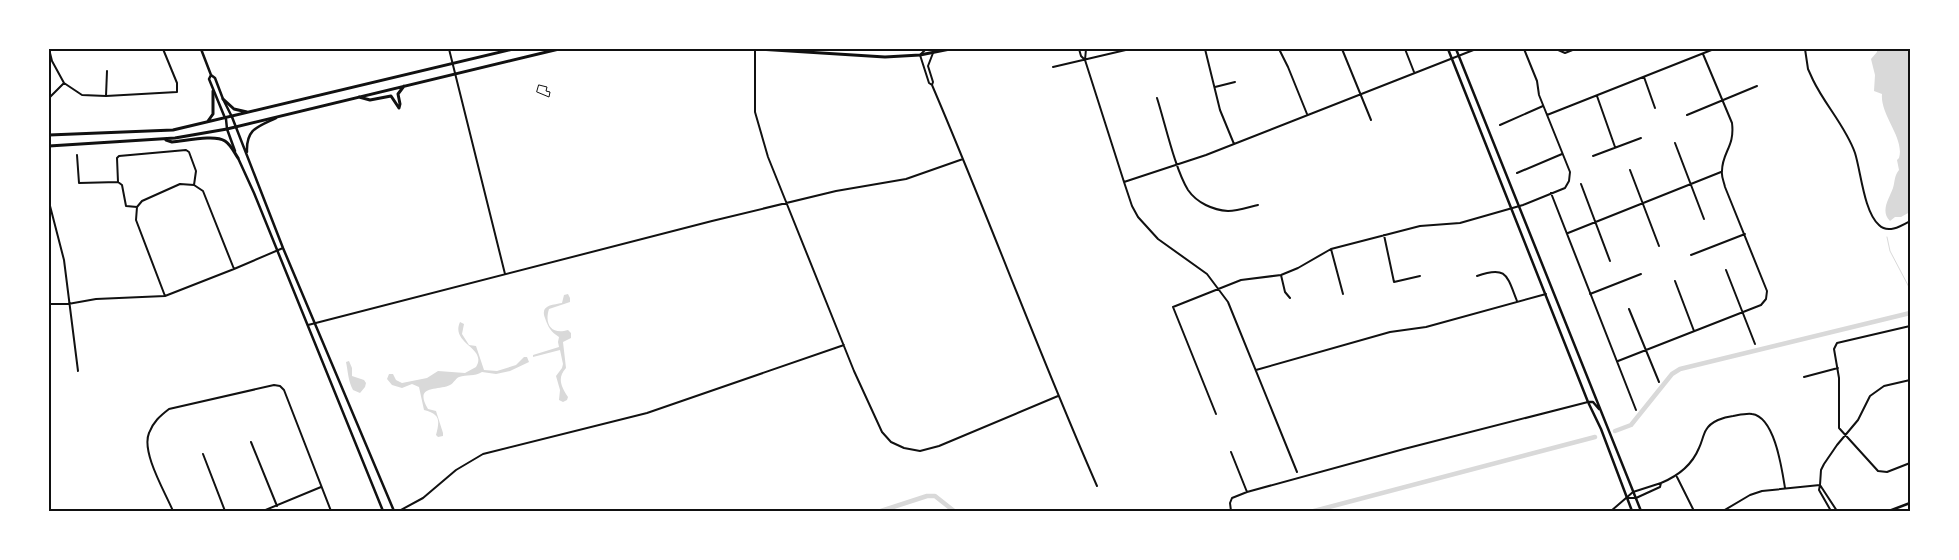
<svg xmlns="http://www.w3.org/2000/svg" width="1959" height="560" font-family="Barlow,sans-serif">
	<style>
		.water { fill: #d9d9d9 }
		.lines { fill: none; stroke-linecap: round; stroke-linejoin: round }
		.stream { stroke: #d9d9d9; stroke-width: 1 }
		.canal { stroke: #d9d9d9; stroke-width: 4.5 }
		.pedestrian { stroke: #111; stroke-width: 1 }
		.minor { stroke: #111; stroke-width: 2 }
		.tertiary { stroke: #111; stroke-width: 2.5 }
		.secondary { stroke: #111; stroke-width: 2.5 }
		.trunk { stroke: #111; stroke-width: 3 }
		.neatline { fill: none; stroke: #111; stroke-width: 2 }
	</style>
	<rect width="100%" height="100%" fill="#fff"/>
	<!-- water -->
	<path class="water" d="M1877 49H1901L1910 52V212L1901 217H1895L1890 221C1880 211 1889 199 1893 188 1895 182 1894 176 1899 170L1897 160 1899 158C1905 138 1880 115 1882 94L1874 91 1875 75 1871 59 1877 52Z
		M568 294 570 298V302L549 309C544 325 552 335 568 330L571 333V338L563 342 566 368C557 378 561 386 568 397L567 400 563 402 559 400 560 390 556 376 562 368 563 364 560 350 533 357V355L559 347 558 342 559 337C551 332 548 327 545 318 540 305 552 305 562 303L564 295Z
		M460 322 464 324 462 334 469 345 476 346 484 370 497 371 516 365 524 357H527L529 362 510 371 496 374 482 372C474 377 467 374 459 377 455 379 454 383 450 385 439 391 413 384 428 409L436 411 443 433V436L438 437 436 435C440 420 440 414 424 410L419 387 412 384 402 388 392 385 387 379 389 374H393L396 380 402 383 427 378 438 371 465 373 476 367C488 348 450 344 460 322Z
		M349 361 352 368V376L364 380 366 383 365 387 360 393 353 390C348 381 348 371 346 362Z"/>
	<g class="lines">
		<!-- stream -->
		<path class="stream" d="M1887 237 1890 251 1910 289"/>
		<!-- canal -->
		<path class="canal" d="M1615 431 1631 425 1672 374 1680 369 1910 313
			M881 511 927 496H935L954 511
			M1314 511 1595 437"/>
		<!-- pedestrian -->
		<path class="pedestrian" d="M539 85 547 87 546 91 550 92 549 97 537 92Z"/>
		<!-- minor -->
		<path class="minor" d="M49 49 52 61 64 83 82 95 106 96 177 92V83L163 49
			M449 49 505 274
			M755 49V112L768 157 854 371 882 432 891 442 904 448 920 451 939 446 1058 396
			M926 49 920 55 929 83 932 85C989 218 1039 354 1097 486
			M1079 49 1081 56 1085 60 1124 182 1132 206 1138 217 1158 239 1207 274 1228 302 1297 472
			M1205 49 1220 110 1234 144
			M1279 49 1288 67 1307 114
			M1342 49 1371 120
			M1405 49 1414 72
			M1556 49 1565 53 1575 49
			M1805 49 1808 69 1813 80C1825 105 1846 127 1855 153 1861 172 1864 212 1879 225 1888 234 1901 226 1910 221
			M1085 60 1086 49
			M1053 67 1130 49
			M1644 77 1655 108
			M932 85 933 82 928 66 933 53
			M1215 87 1235 82
			M106 96 107 71
			M1597 96 1615 147
			M49 98 64 83
			M1157 98C1165 123 1175 169 1188 190 1197 203 1213 210 1228 211 1238 211 1249 207 1258 205
			M1547 115 1714 49
			M1687 115 1757 86
			M1500 125 1543 106
			M1675 143 1704 219
			M77 155 79 183 118 182 122 185 126 206 137 207
			M1593 156 1641 138
			M1630 170 1659 246
			M1517 173 1562 154
			M118 182 117 158 119 156 186 150 189 152 196 171 194 185
			M1124 182 1206 155 1476 49
			M1581 184 1610 261
			M1551 193 1636 410
			M49 202 64 260 78 371
			M1568 233 1721 172
			M1384 235 1394 282 1420 276
			M1331 249 1343 294
			M1691 255 1745 234
			M1726 270 1755 344
			M1281 275 1285 292 1290 298
			M1477 276C1507 265 1507 276 1517 301
			M1675 281 1694 331
			M1590 294 1641 274
			M165 296 136 220 137 207 142 201 180 184 194 185 203 191 234 269
			M49 304H68L96 299 165 296 234 269 283 248
			M1629 309 1659 382
			M308 325 712 221 836 191 906 179 963 159
			M1910 326 1837 343 1834 349 1839 378V428L1878 471 1887 472 1910 463
			M1618 361 1761 305 1766 299 1767 291 1725 187C1724 182 1721 176 1722 171 1722 152 1735 147 1732 123L1703 54
			M1256 370 1390 332 1426 327 1546 294
			M1804 377 1838 368
			M1216 414 1173 307 1241 280 1281 275 1298 268 1331 249 1420 226 1460 223 1523 205 1565 188 1569 181 1570 172 1539 95 1537 81 1524 49
			M251 442 277 506
			M1231 452 1247 492
			M203 454 225 511
			M1677 477 1694 511
			M1661 483C1678 476 1692 465 1699 448 1702 442 1703 435 1706 430 1711 421 1724 417 1733 416 1739 415 1747 413 1752 414 1775 417 1782 470 1785 488
			M173 511C165 492 141 452 149 433 153 422 160 416 169 409L274 385 280 386 284 390 331 511
			M263 511 321 487
			M399 511 423 498 456 470 483 454 647 413 844 345
			M1231 511 1230 503 1232 498 1247 492 1404 449 1588 402
			M1611 511 1633 492 1661 483 1660 487 1636 498H1627
			M1723 511 1750 495 1762 491 1820 485 1821 470 1824 464 1837 445 1858 420 1870 396 1884 386 1910 380
			M1831 511 1819 490 1820 485 1837 511"/>
		<!-- tertiary -->
		<path class="tertiary" d="M201 49 211 75 215 78 223 99 232 117
			M211 75 209 79 225 118"/>
		<!-- secondary -->
		<path class="secondary" d="M1448 49 1588 402 1601 429 1632 511
			M1456 49 1641 511
			M232 117 283 248 394 511
			M226 119 227 129 235 151
			M247 152C246 129 257 127 276 118
			M238 158 254 193 383 511
			M1588 402H1593L1599 409
			M1889 511 1910 503"/>
		<!-- trunk -->
		<path class="trunk" d="M757 49 885 57 920 55 950 49
			M359 97 370 100 391 96 399 108
			M223 99 234 109 247 112
			M399 108 400 104 398 94 404 86
			M208 121 213 114V91
			M49 135 173 130 513 49
			M166 140 172 142C185 141 215 134 225 141 231 145 234 152 238 158
			M49 146 175 138 227 129 559 49"/>
	</g>
	<!-- border -->
	<rect width="1959" height="560" fill="none" stroke="#ffffff" stroke-width="100"/>
	<rect x="50" y="50" width="1859" height="460" class="neatline"/>
</svg>
